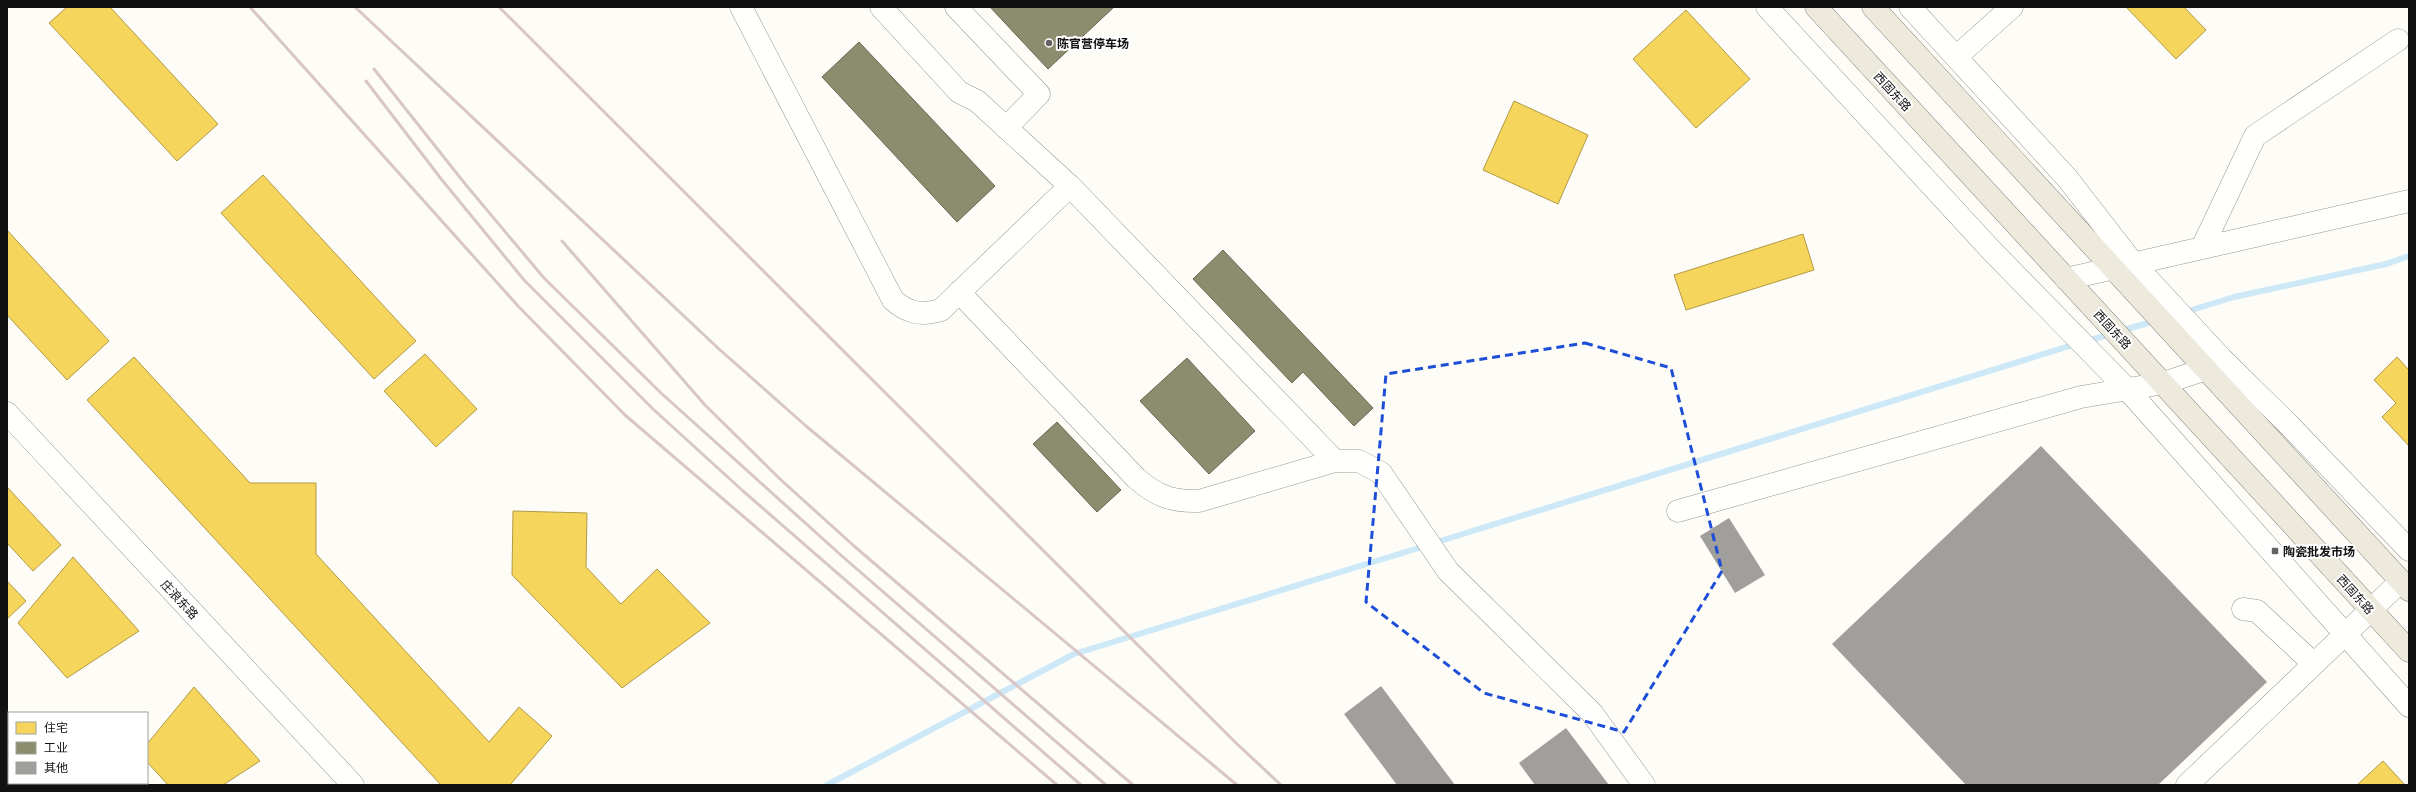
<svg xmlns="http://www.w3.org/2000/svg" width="2416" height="792" font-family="'Playfair Display','Noto Sans SC',serif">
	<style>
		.homes { fill: #f6d55c; stroke: #b19a46 }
		.industry { fill: #8c8c6e; stroke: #676752 }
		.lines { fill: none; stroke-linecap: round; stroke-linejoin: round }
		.stream { stroke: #cde8f7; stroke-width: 6 }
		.building { fill: #a19f9c }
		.minor-casing { stroke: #979795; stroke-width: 23 }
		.major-casing { stroke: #858482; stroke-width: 23 }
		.minor { stroke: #fffffe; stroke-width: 22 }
		.major { stroke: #ede9dc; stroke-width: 22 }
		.rail { stroke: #d9c6c7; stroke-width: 3 }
		.marked { fill: none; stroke: #1d4ed8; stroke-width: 3; stroke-dasharray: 8 5; stroke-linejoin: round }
		.poi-dot { fill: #646362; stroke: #fff; stroke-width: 1.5 }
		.labels { text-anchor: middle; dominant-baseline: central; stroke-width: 4; stroke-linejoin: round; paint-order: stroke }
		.poi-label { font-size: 12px; font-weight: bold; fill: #111; stroke: #fff; text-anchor: start }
		.street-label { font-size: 12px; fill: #111; stroke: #fff }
	</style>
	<rect width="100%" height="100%" fill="#fdfcf7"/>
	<!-- homes -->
	<path class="homes" d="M67 7H110L218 124 177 161 49 23Z
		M2126 7H2184L2206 30 2176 59Z
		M1686 10 1750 79 1696 128 1633 59Z
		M1514 101 1588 135 1558 204 1483 170Z
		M263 175 416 341 374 379 221 213Z
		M7 230 109 341 67 380 7 315Z
		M1803 234 1814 270 1686 310 1674 275Z
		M425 354 477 409 436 447 384 391Z
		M134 357 250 483H316V554L489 742 519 707 552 736 510 785H441L87 400Z
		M2397 357 2409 370V446L2382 417 2396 403 2374 380Z
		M7 487 61 545 33 571 7 543Z
		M513 511 587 513 586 567 621 604 657 569 710 623 622 688 512 575Z
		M73 557 139 631 67 678 18 623Z
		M7 581 26 601 7 619Z
		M194 687 260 761 223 785H168L147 762V744Z
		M2383 761 2405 785H2357Z"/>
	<!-- industry -->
	<path class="industry" d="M990 7H1114L1048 69Z
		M859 42 995 186 957 222 822 77Z
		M1223 250 1373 408 1354 426 1303 372 1292 383 1193 279Z
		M1187 358 1255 431 1209 474 1140 401Z
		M1057 422 1121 490 1097 512 1033 444Z"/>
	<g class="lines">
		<!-- stream -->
		<path class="stream" d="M2185 312 2234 297 2386 264 2409 256
			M2120 331 2155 321
			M2087 341 2111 334
			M1434 543 2076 344
			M827 785 1074 654 1425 546"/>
	</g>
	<!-- building -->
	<path class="building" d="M2041 446 2267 682 2158 785H1966L1832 644Z
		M1729 518 1765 575 1735 593 1700 536Z
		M1381 686 1455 785H1397L1344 714Z
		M1566 728 1609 785H1535L1519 763Z"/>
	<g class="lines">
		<!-- minor casing -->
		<g class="minor-casing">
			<path id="minor" d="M741 7 893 300C908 313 921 316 941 310L1070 186 1335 461
				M881 7 959 92 977 101 1070 186
				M956 7 1039 94 1006 128
				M1767 7 1991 250 2127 389 2409 706
				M1910 7 2067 178 2133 263 2222 359 2290 426 2409 550
				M1956 57 2012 7
				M2202 248 2255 136 2398 40
				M2066 279 2409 201
				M959 292 1136 478C1156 496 1173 502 1199 501L1335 461H1359L1381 473 1448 571 1592 713 1644 785
				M7 413 353 785
				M1678 511 2081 397 2164 383 2206 369
				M2243 609 2257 611 2314 664
				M2187 785 2401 581"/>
		</g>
		<!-- major casing -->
		<g class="major-casing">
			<path id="major" d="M1816 7 2409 651
				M1873 7C2051 202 2230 396 2409 590"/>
		</g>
		<!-- minor -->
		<use href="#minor" class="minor"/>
		<!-- major -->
		<use href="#major" class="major"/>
		<!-- rail -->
		<path class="rail" d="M250 7 518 306 625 415 1057 785
			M355 7 719 349 806 426 1237 785
			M499 7 1236 743 1281 785
			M374 69 466 185 544 278 661 393 843 557 1106 785
			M366 81 442 180 524 280 653 409 743 491 1081 785
			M562 241 705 405 780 479 854 546 1133 785"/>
	</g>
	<!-- marked area -->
	<path class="marked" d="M1585 343 1671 368 1722 571 1624 732 1484 693 1366 602 1386 374Z"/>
	<!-- markers -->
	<g class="poi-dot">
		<circle cx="1049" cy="43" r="4"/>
		<rect x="2271" y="547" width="8" height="8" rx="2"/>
	</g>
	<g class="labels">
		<!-- poi labels -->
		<g class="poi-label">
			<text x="1057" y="43">陈官营停车场</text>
			<text x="2283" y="551">陶瓷批发市场</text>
		</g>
		<!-- street labels -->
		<g class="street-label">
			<text transform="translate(1893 91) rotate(47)">西固东路</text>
			<text transform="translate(2113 329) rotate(47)">西固东路</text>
			<text transform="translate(2356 594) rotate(48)">西固东路</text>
			<text transform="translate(180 599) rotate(47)">庄浪东路</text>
		</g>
	</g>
	<!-- border -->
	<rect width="2416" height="792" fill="none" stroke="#111111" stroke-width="16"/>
	<!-- legend -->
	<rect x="8" y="712" width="140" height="72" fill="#ffffff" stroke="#a0a0a0"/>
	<rect x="16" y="722" width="20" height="12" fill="#f6d55c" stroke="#a0a0a0"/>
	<text x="44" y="732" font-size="12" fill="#111111">住宅</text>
	<rect x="16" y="742" width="20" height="12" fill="#8c8c6e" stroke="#a0a0a0"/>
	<text x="44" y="752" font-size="12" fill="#111111">工业</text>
	<rect x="16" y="762" width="20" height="12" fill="#a19f9c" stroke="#a0a0a0"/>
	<text x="44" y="772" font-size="12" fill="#111111">其他</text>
</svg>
